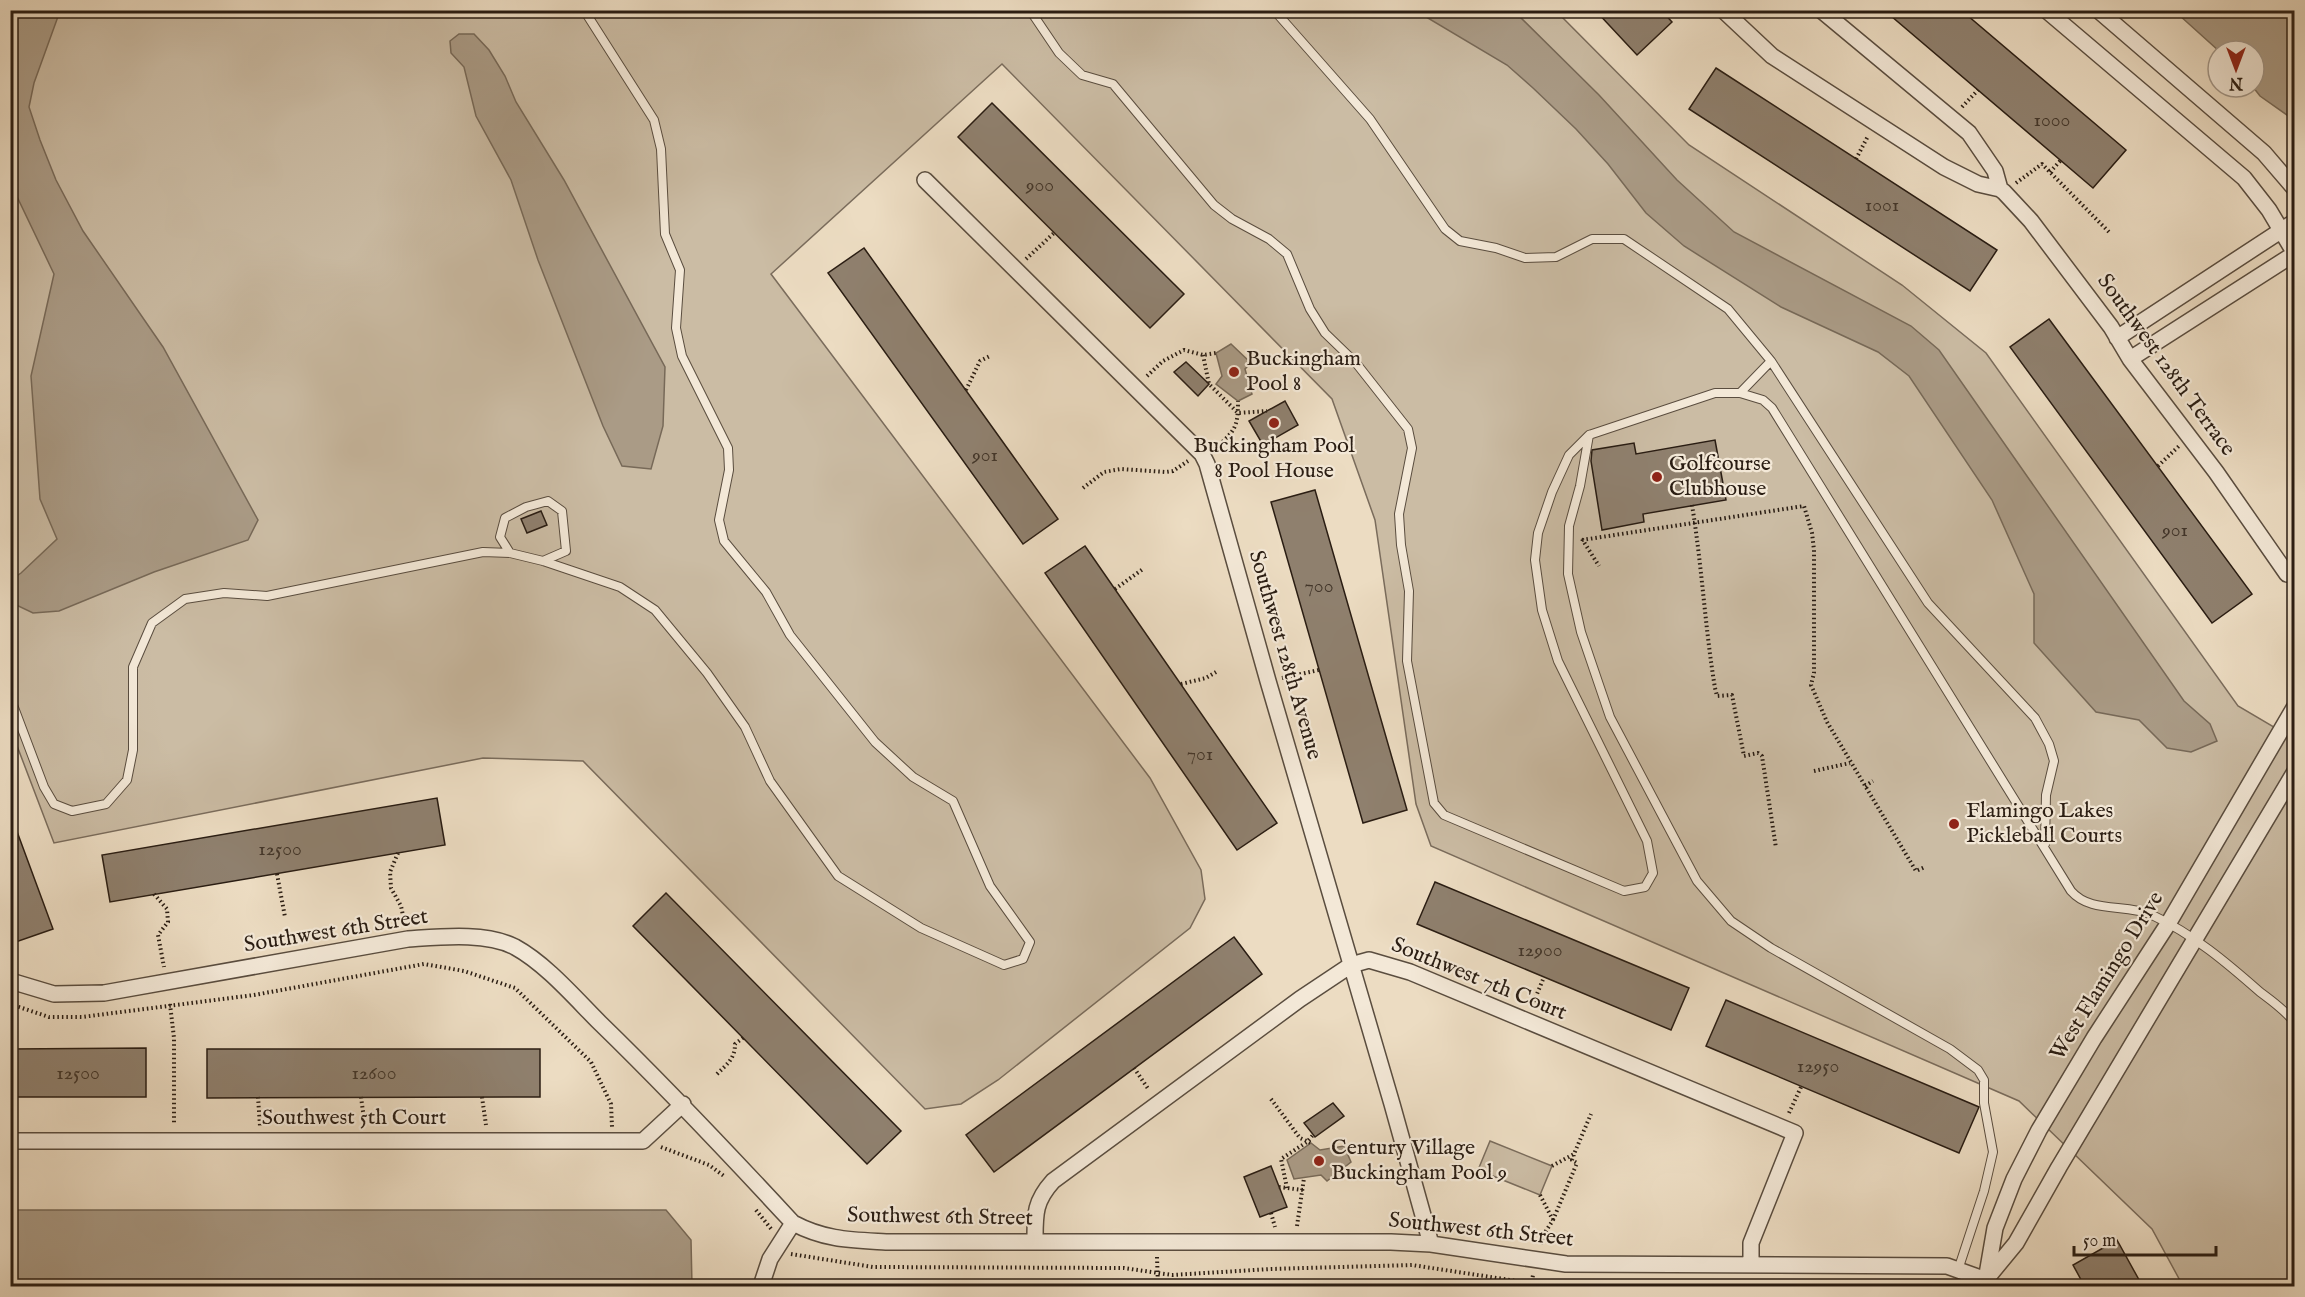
<svg xmlns="http://www.w3.org/2000/svg" width="2305" height="1297" font-family="'IM FELL English',serif">
	<style>
		.green { fill: #cbbca4; stroke: #7a6c5c; stroke-width: 1.5 }
		.water { fill: #aa9b86; stroke: #776958; stroke-width: 1.5 }
		.building { fill: #8f806e; stroke: #2a1d13; stroke-width: 1.5 }
		.lines { fill: none; stroke-linecap: round; stroke-linejoin: round }
		.service-casing { stroke: #5a4d3f; stroke-width: 10 }
		.minor-casing { stroke: #5a4d3f; stroke-width: 18 }
		.path { stroke: #2a1d13; stroke-width: 4; stroke-dasharray: 1.5 3; stroke-linecap: butt }
		.service { stroke: #f3e8d7; stroke-width: 8 }
		.minor { stroke: #f3e8d7; stroke-width: 15 }
		.poi-dot { fill: #8f2418; stroke: #f3e8d7; stroke-width: 2 }
		.labels { text-anchor: middle; dominant-baseline: central; stroke-width: 4.5; stroke-linejoin: round; paint-order: stroke }
		.number-label { font-size: 20px; fill: #43362a }
		.poi-label { font-size: 22px; fill: #2a1d13; stroke: #f3e8d7; text-anchor: start }
		.street-label { font-size: 22px; fill: #2a1d13; stroke: #f3e8d7 }
	</style>
	<rect width="100%" height="100%" fill="#ecdcc2"/>
	<filter id="stains"><feTurbulence type="fractalNoise" baseFrequency=".00333" numOctaves="4"/><feColorMatrix values="0 0 0 0 .2 0 0 0 0 .09 0 0 0 0 .02 0 0 0 .5 -.17"/></filter>
	<radialGradient id="worn" r=".72"><stop offset=".6" stop-color="#630" stop-opacity="0"/><stop offset="1" stop-color="#630" stop-opacity=".3"/></radialGradient>
	<!-- green -->
	<path class="green" d="M11 11H1556L1689 145 1902 285 1986 353 2238 706 2294 739V1286H2183L2152 1229 2019 1101 1431 846 1416 804 1375 520 1332 399 1002 64 771 274 1150 778 1201 870 1205 899 1190 928 998 1080 961 1104 925 1109 583 761 483 758 54 843 11 730Z
		M1490 1141 1552 1166 1540 1195 1478 1170Z"/>
	<!-- water -->
	<path class="water" d="M2179 10 2294 11V120L2260 96 2253 87 2254 51H2219L2179 15Z
		M22 11H60L34 83 29 107 40 140 56 180 83 231 163 347 258 520 248 540 154 572 59 611 33 613 12 603 11 600V580L21 573 57 539 40 499 31 376 54 274 11 184V30Z
		M1416 11H1514L1599 95 1677 180 1734 232 1911 326 1939 350 2184 701 2210 724 2217 741 2191 752 2167 748 2139 720 2096 712 2034 643V594L1992 500 1909 376 1878 352 1781 307 1684 246 1646 213 1608 164 1576 129 1533 88 1507 65Z
		M459 34H474L489 50 505 76 516 102 564 180 665 367 663 426 651 469 622 466 603 426 538 260 511 180 476 116 464 67 451 53 450 41Z
		M1231 344 1251 363 1245 369 1252 394 1238 401 1216 384 1222 376 1216 353Z
		M1311 1143 1320 1150 1344 1146 1351 1162 1327 1181 1321 1175 1294 1179 1287 1160Z
		M11 1210H666L691 1240 692 1286H11Z"/>
	<!-- building -->
	<path class="building" d="M1595 10H1661L1672 22 1637 55Z
		M1884 10H1961L2126 150 2093 188Z
		M1716 68 1997 250 1970 291 1689 109Z
		M992 103 1184 294 1150 328 958 137Z
		M864 248 1058 519 1023 544 828 273Z
		M2049 319 2252 594 2212 623 2010 347Z
		M1186 362 1209 384 1198 396 1174 372Z
		M1285 401 1298 425 1263 445 1249 421Z
		M1715 440 1726 500 1643 514 1644 522 1602 530 1591 461 1592 450 1634 443 1636 454Z
		M1315 490 1407 810 1363 823 1271 502Z
		M541 511 547 525 527 533 521 519Z
		M1085 546 1277 823 1237 850 1045 573Z
		M437 798 445 845 110 902 102 855Z
		M12 818 53 929 10 944V819Z
		M1435 882 1689 988 1671 1030 1417 924Z
		M666 893 901 1131 867 1164 633 926Z
		M1234 937 1262 974 994 1172 966 1135Z
		M1726 1000 1979 1107 1959 1153 1706 1046Z
		M146 1048V1097H10V1049Z
		M207 1049H540V1097L207 1098Z
		M1333 1103 1344 1116 1315 1137 1304 1123Z
		M1271 1166 1287 1207 1260 1217 1244 1177Z
		M2117 1240 2143 1287H2085L2073 1265Z"/>
	<g class="lines">
		<!-- service casing -->
		<g class="service-casing">
			<path id="service" d="M1030 10 1059 53 1082 75 1113 84 1214 205 1232 219 1269 239 1287 254 1310 309 1325 333 1356 363 1408 429 1412 448 1399 514 1401 545 1409 591 1407 661 1434 803 1444 815 1624 891 1645 887 1653 873 1647 841 1558 661 1542 610 1535 560 1538 533 1552 492 1569 455 1589 435
				M1274 10 1370 119 1445 229 1460 241 1496 248 1525 258 1556 257 1592 239H1624L1728 309 1771 361
				M1740 393 1771 361 1928 603 2035 718 2049 744 2054 761 2046 795 2045 844
				M510 553 500 537 505 518 526 507 548 501 562 511 566 551 543 561
				M10 697 44 787 54 804 72 811 106 804 127 780 133 750V667L152 623 185 599 224 593 267 596 483 552 510 553 543 561 620 587 655 610 707 673 745 727 770 781 838 876 921 928 1004 965 1023 959 1030 942 990 886 953 801 913 777 875 742 790 635 766 592 724 541 719 520 729 470 728 448 682 356 676 328 680 270 665 234 661 149 654 120 584 10
				M1958 1270 1984 1191 1993 1152 1984 1103V1080L1978 1070 1950 1049 1771 948 1731 921 1697 881 1610 717 1581 632 1568 574 1569 526 1580 486 1589 435 1715 393H1740L1763 400 1772 408 2071 891C2091 914 2126 903 2152 915 2193 934 2227 963 2260 992 2272 1001 2285 1010 2294 1022"/>
		</g>
		<!-- minor casing -->
		<g class="minor-casing">
			<path id="minor" d="M1723 10 1772 56 1944 167 1978 184 2000 189 2004 192 2031 221 2111 327 2130 359 2216 472 2287 574
				M1821 10 1969 133 1995 171 2000 189
				M2046 10 2244 178 2269 210 2294 252
				M2098 10 2264 153 2294 188
				M925 180 1202 454 1207 464 1268 681 1392 1104 1431 1244
				M2117 338 2294 222
				M2130 359 2294 254
				M10 979 14 982 54 994 104 993 408 939C440 937 486 932 515 947 546 964 575 998 600 1023 667 1088 730 1155 793 1223 825 1240 851 1240 886 1242H1391L1431 1244 1566 1264 1947 1266 1986 1280
				M10 1141H643L683 1104
				M1035 1242C1035 1215 1034 1202 1053 1181L1300 999 1351 965 1369 960 1410 972 1795 1133 1751 1243V1264
				M1988 1277 2016 1243 2059 1167 2294 773
				M761 1286 770 1259 793 1223
				M1985 1286 1995 1228 2014 1179 2039 1130 2094 1038 2168 924 2294 708"/>
		</g>
		<!-- path -->
		<path class="path" d="M770 12 772 10
			M1962 107 1978 90
			M1856 159 1868 136
			M2050 172 2061 160
			M2016 183 2042 164 2109 232
			M1026 259 1054 233
			M1203 355 1209 384 1238 413 1267 411
			M1147 376 1163 361 1184 350 1203 355 1216 353
			M966 390 980 361 990 356
			M1216 448C1235 430 1238 428 1238 401
			M2158 466 2179 446
			M1083 488 1104 472 1121 469 1166 472 1173 471 1188 461
			M1692 505C1702 566 1705 628 1715 688L1717 696 1732 695 1744 756 1758 753 1762 756 1776 848
			M1582 539 1599 566
			M1582 540 1804 506 1812 533 1814 550V673L1811 685 1827 722 1916 871 1925 867
			M1115 589 1143 569
			M1282 678 1319 670
			M1181 684 1206 678 1216 672
			M1814 771 1850 763
			M1865 786 1873 781
			M398 853 390 872 391 888 401 906 405 925
			M277 874 285 917
			M154 894 167 909 168 922 158 935 164 967
			M10 1004 49 1017H82L254 995 424 964 464 971 515 988 591 1062 611 1104 612 1127
			M170 1004 174 1038V1125
			M1532 1006 1544 977
			M1134 1068 1149 1090
			M717 1074C727 1064 735 1059 735 1044L744 1037
			M258 1097 260 1126
			M361 1097 365 1126
			M482 1097 486 1125
			M1271 1099 1300 1138 1311 1143
			M1789 1113 1801 1087
			M661 1147 709 1165 724 1176
			M1552 1166 1574 1154 1591 1114
			M1279 1187 1303 1190
			M1287 1188 1281 1159 1307 1142 1313 1135
			M1540 1195 1553 1220 1544 1234 1541 1245
			M756 1210 772 1230
			M1271 1213 1275 1227
			M1553 1220 1577 1163 1572 1160 1574 1154
			M1297 1226 1304 1178
			M791 1254 873 1267 1124 1268 1172 1275 1271 1269 1412 1265 1543 1285 1571 1286
			M1157 1257 1158 1286
			M1531 1286 1533 1275"/>
		<!-- service -->
		<use href="#service" class="service"/>
		<!-- minor -->
		<use href="#minor" class="minor"/>
	</g>
	<!-- markers -->
	<g class="poi-dot">
		<circle cx="1234" cy="372" r="6"/>
		<circle cx="1274" cy="423" r="6"/>
		<circle cx="1657" cy="477" r="6"/>
		<circle cx="1954" cy="824" r="6"/>
		<circle cx="1319" cy="1161" r="6"/>
	</g>
	<g class="labels">
		<!-- number labels -->
		<g class="number-label">
			<text x="2052" y="120">1000</text>
			<text x="1040" y="185">900</text>
			<text x="1882" y="205">1001</text>
			<text x="985" y="455">901</text>
			<text x="2175" y="530">901</text>
			<text x="1319" y="586">700</text>
			<text x="1200" y="754">701</text>
			<text x="280" y="849">12500</text>
			<text x="1540" y="950">12900</text>
			<text x="1818" y="1066">12950</text>
			<text x="78" y="1073">12500</text>
			<text x="374" y="1073">12600</text>
		</g>
		<!-- poi labels -->
		<g class="poi-label">
			<text x="1246" y="359">Buckingham<tspan x="1246" dy="25">Pool 8</tspan></text>
			<text x="1274" y="446" text-anchor="middle">Buckingham Pool<tspan x="1274" dy="25">8 Pool House</tspan></text>
			<text x="1669" y="464">Golfcourse<tspan x="1669" dy="25">Clubhouse</tspan></text>
			<text x="1966" y="811">Flamingo Lakes<tspan x="1966" dy="25">Pickleball Courts</tspan></text>
			<text x="1331" y="1148">Century Village<tspan x="1331" dy="25">Buckingham Pool 9</tspan></text>
		</g>
		<!-- street labels -->
		<g class="street-label">
			<text transform="translate(2166 365) rotate(54)">Southwest 128th Terrace</text>
			<text transform="translate(1285 655) rotate(74)">Southwest 128th Avenue</text>
			<text transform="translate(336 931) rotate(-9)">Southwest 6th Street</text>
			<text transform="translate(2107 976) rotate(-58)">West Flamingo Drive</text>
			<text transform="translate(1479 979) rotate(22)">Southwest 7th Court</text>
			<text x="354" y="1118">Southwest 5th Court</text>
			<text transform="translate(940 1217) rotate(1)">Southwest 6th Street</text>
			<text transform="translate(1481 1230) rotate(6)">Southwest 6th Street</text>
		</g>
	</g>
	<!-- margin -->
	<rect width="2305" height="1297" fill="none" stroke="#ecdcc2" stroke-width="36"/>
	<rect x="12" y="12" width="2281" height="1273" fill="none" stroke="#2a1d13" stroke-width="3"/>
	<rect x="18" y="18" width="2269" height="1261" fill="none" stroke="#2a1d13" stroke-width="1.5"/>
	<!-- north arrow -->
	<g transform="translate(2236 69) rotate(180)"><circle r="28" fill="#f3e8d7" stroke="#a39789" stroke-width="1.5"/>
	<path d="M0-4.5L10 22L0 15L-10 22Z" fill="#8f2418"/>
	<text y="-9" font-size="16" font-weight="bold" text-anchor="middle" fill="#2a1d13">N</text>
	</g>
	<!-- scale -->
	<path d="M2074 1246v9h142v-9" fill="none" stroke="#2a1d13" stroke-width="3"/>
	<text x="2083" y="1246" font-size="18" fill="#2a1d13" stroke="#f3e8d7" stroke-width="4.5" paint-order="stroke">50 m</text>
	<rect width="100%" height="100%" filter="url(#stains)"/>
	<rect width="100%" height="100%" fill="url(#worn)"/>
</svg>
